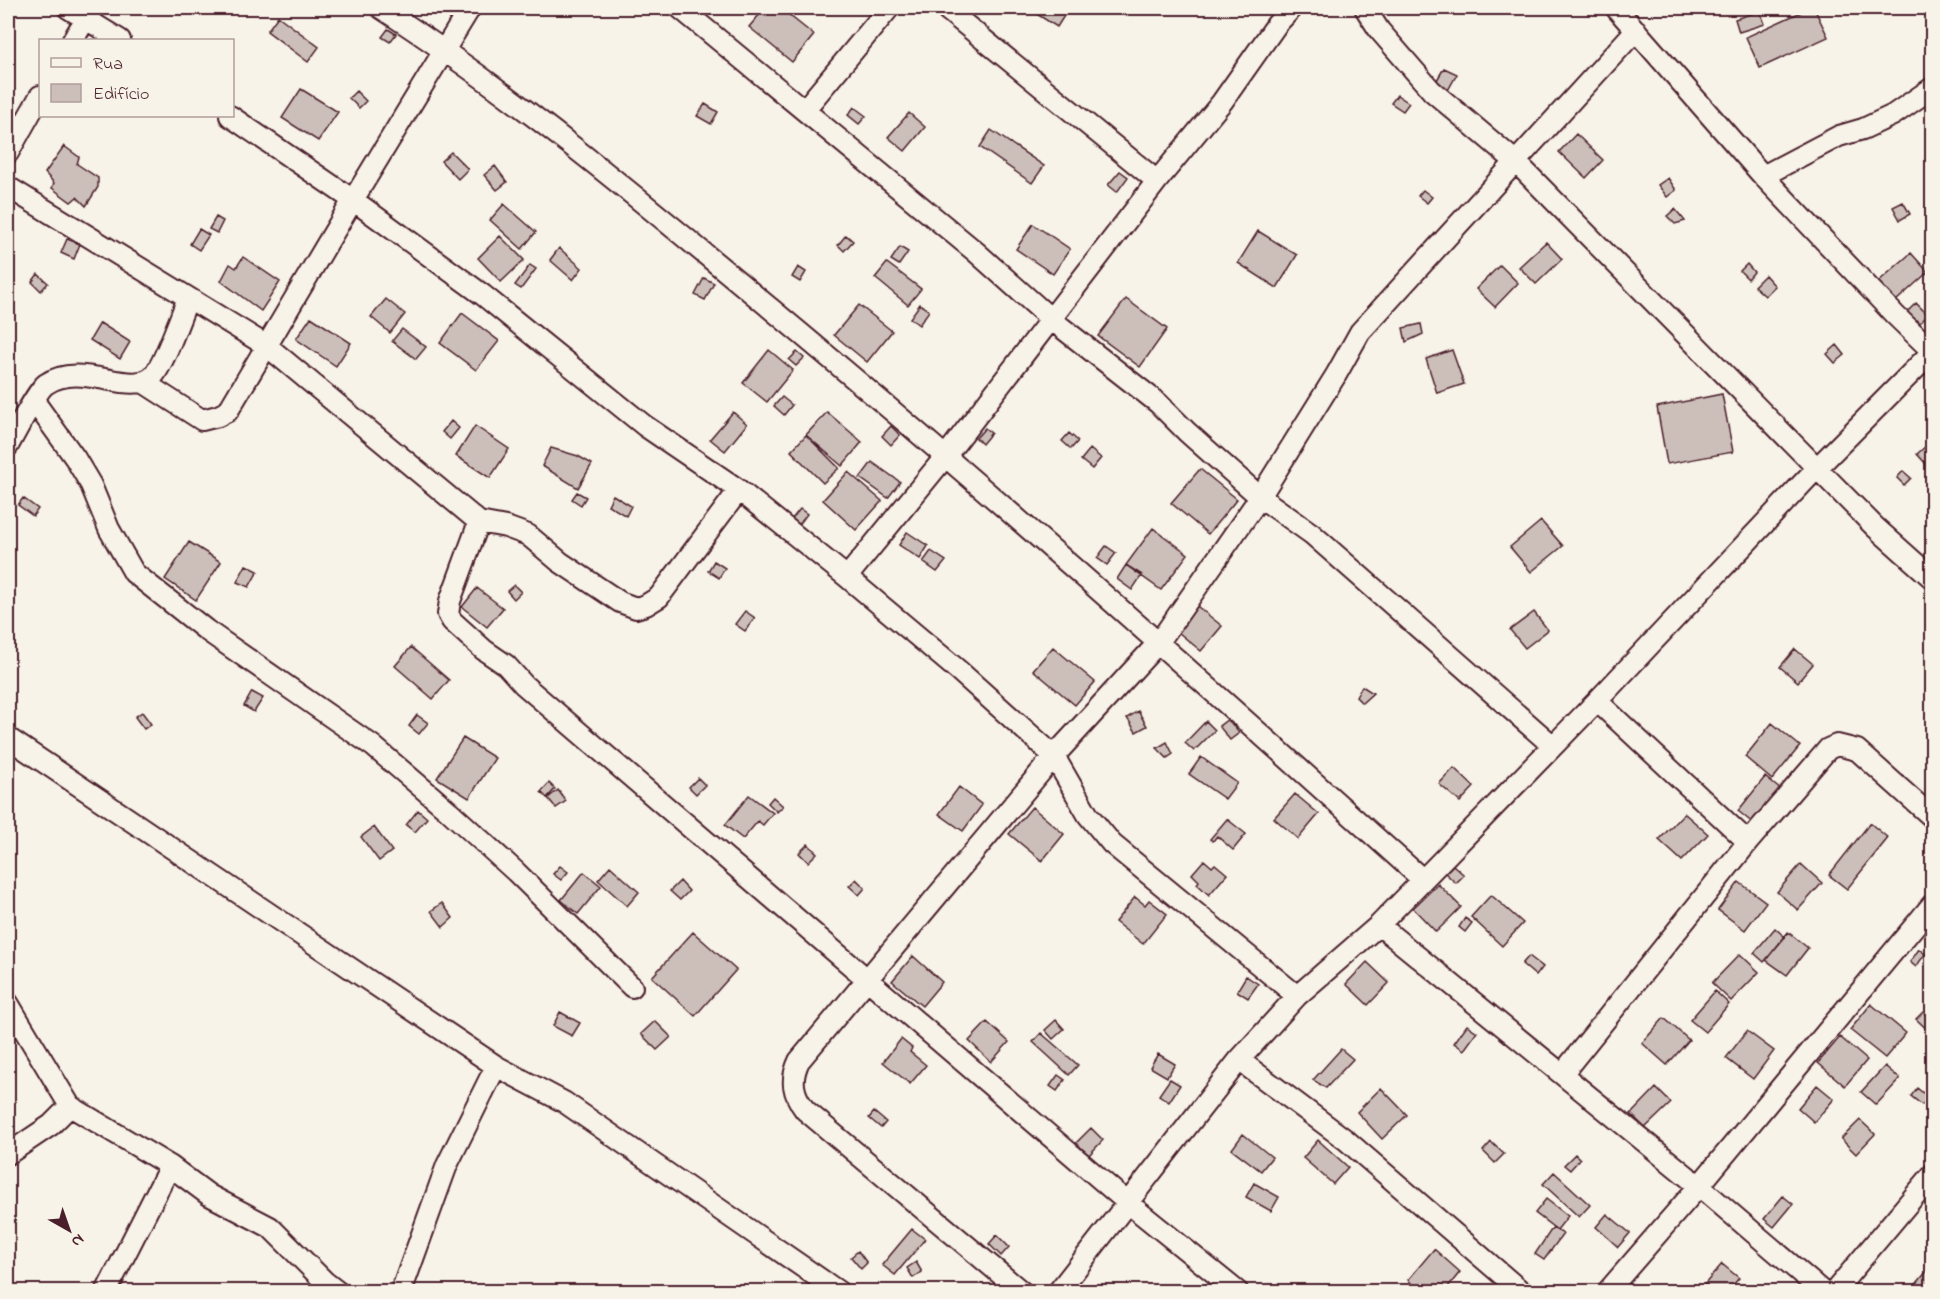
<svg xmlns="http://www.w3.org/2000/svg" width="1940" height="1299" font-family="'Indie Flower',sans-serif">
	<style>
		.building { fill: #ccbfb9; stroke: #4a1f2b; stroke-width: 1.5 }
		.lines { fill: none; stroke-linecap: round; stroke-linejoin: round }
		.minor-casing { stroke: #4a1f2b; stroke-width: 24 }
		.minor { stroke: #f7f3e8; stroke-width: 20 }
	</style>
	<rect width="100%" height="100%" fill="#f7f3e8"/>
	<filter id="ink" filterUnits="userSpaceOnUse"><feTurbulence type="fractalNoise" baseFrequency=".0167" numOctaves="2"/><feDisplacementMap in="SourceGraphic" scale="12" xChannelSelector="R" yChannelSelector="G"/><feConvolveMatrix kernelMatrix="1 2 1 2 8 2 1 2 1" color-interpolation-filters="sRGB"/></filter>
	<g filter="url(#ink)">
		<!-- building -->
		<path class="building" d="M765 8H780L814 35 792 62 749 27Z
			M1031 8H1069L1057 27 1029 9Z
			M1810 8H1814L1828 37 1760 68 1746 37Z
			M1760 11 1765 24 1739 32 1735 19Z
			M278 16 319 47 308 62 267 31Z
			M388 29 396 34 390 42 382 37Z
			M1444 68 1457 74 1447 92 1434 85Z
			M301 89 338 112 318 141 282 118Z
			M356 91 366 101 359 108 349 98Z
			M1397 95 1409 103 1403 111 1391 103Z
			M705 104 718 112 711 124 697 116Z
			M854 107 866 116 859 124 848 115Z
			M909 113 925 127 905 151 888 137Z
			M991 130 1044 166 1032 183 980 147Z
			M1576 134 1603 160 1586 178 1559 152Z
			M64 146 79 157 77 164 98 178V187L86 206 77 197 71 202 52 188 54 183 45 173Z
			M451 152 468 169 458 179 441 161Z
			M495 166 507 182 497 190 484 175Z
			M1120 171 1128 177 1117 192 1108 185Z
			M1668 178 1676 190 1667 197 1658 185Z
			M1423 190 1432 197 1427 203 1418 196Z
			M1903 202 1910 214 1900 220 1893 207Z
			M504 204 536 232 522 249 490 220Z
			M1675 209 1685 221 1675 224 1667 216Z
			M216 217 223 221 217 233 209 229Z
			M1033 224 1070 249 1053 274 1016 249Z
			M199 229 209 235 199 250 190 244Z
			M1258 231 1297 255 1277 288 1238 263Z
			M846 235 853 241 844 251 838 245Z
			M500 236 524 260 501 282 478 258Z
			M67 239 80 244 74 259 61 253Z
			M1546 242 1562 259 1536 284 1519 267Z
			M900 247 908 252 899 265 891 260Z
			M559 248 582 268 573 280 550 260Z
			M1911 253 1928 272 1896 301 1878 282Z
			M243 257 280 282 261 311 221 281 230 264 236 268Z
			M887 263 921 289 908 305 875 278Z
			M1747 264 1754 272 1748 279 1740 271Z
			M530 265 536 269 521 289 515 285Z
			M1500 265 1518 283 1495 307 1476 289Z
			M798 267 806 272 800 282 792 277Z
			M38 274 48 283 41 291 32 282Z
			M1765 275 1775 286 1765 296 1754 286Z
			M704 278 714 283 705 300 695 295Z
			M386 299 405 314 390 333 371 317Z
			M1126 299 1167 329 1140 367 1098 336Z
			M1916 303 1928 315 1919 324 1907 312Z
			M920 304 929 311 919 325 910 318Z
			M859 305 892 331 867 362 834 335Z
			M462 313 499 341 476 370 440 343Z
			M311 317 351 343 336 366 296 339Z
			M100 323 130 342 120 359 90 340Z
			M1421 324 1423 334 1406 342 1403 328Z
			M402 329 426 347 416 359 392 341Z
			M1837 345 1845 355 1835 363 1827 354Z
			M769 350 793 370 767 402 743 383Z
			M1452 350 1464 384 1437 393 1426 359Z
			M797 352 804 358 796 366 789 360Z
			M1722 394 1733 452 1667 464 1657 407Z
			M782 397 792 405 784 415 774 406Z
			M733 412 747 424 725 451 710 439Z
			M827 412 862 442 842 466 806 435Z
			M451 421 459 428 450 439 442 432Z
			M475 426 509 449 490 478 456 456Z
			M891 426 900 435 891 445 882 436Z
			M985 428 991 433 982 444 976 438Z
			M1069 433 1078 441 1071 449 1062 441Z
			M806 435 839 468 823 483 791 451Z
			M1927 445 1932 452V458L1926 464 1917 454Z
			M551 448 578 456 592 464 578 488 542 466Z
			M1090 449 1101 458 1092 469 1081 460Z
			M872 462 900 482 888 498 860 478Z
			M1200 469 1237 499 1208 534 1171 503Z
			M1903 471 1911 478 1904 485 1897 478Z
			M848 472 882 501 856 530 823 500Z
			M577 492 586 497 581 505 572 499Z
			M613 495 631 506 626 516 608 505Z
			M23 498 38 509 33 516 18 505Z
			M800 509 807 514 799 525 792 519Z
			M1541 521 1563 546 1531 572 1510 547Z
			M1153 528 1188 554 1161 590 1126 565Z
			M907 532 928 546 920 559 899 545Z
			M189 542 221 562 196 600 165 579Z
			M1106 546 1116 553 1107 565 1097 558Z
			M931 551 946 561 937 572 923 562Z
			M714 561 725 568 719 578 708 571Z
			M246 565 258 571 249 587 237 582Z
			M1126 565 1142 575 1132 590 1117 579Z
			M514 585 521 592 514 599 507 591Z
			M477 588 503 608 487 627 462 607Z
			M1193 603 1222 626 1201 651 1173 628Z
			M745 611 755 618 745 631 735 624Z
			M1534 612 1548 630 1525 648 1510 630Z
			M411 647 449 680 433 699 395 666Z
			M1053 647 1095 682 1075 705 1033 670Z
			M1795 649 1813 664 1798 682 1780 667Z
			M1362 686 1373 693 1362 703 1356 697Z
			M252 692 263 698 254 712 244 706Z
			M1138 711 1147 726 1136 732 1127 718Z
			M142 712 151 724 144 729 135 717Z
			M417 715 428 723 419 734 409 726Z
			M1228 719 1239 733 1230 740 1219 726Z
			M1206 721 1215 730 1194 751 1185 743Z
			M1772 723 1800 746 1772 780 1745 757Z
			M463 738 495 758 469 798 437 778Z
			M1167 742 1173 754 1167 758 1157 748Z
			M1201 757 1237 783 1225 799 1189 774Z
			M1454 768 1474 787 1460 802 1439 784Z
			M1765 777 1781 790 1754 824 1738 811Z
			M698 778 705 785 696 794 689 787Z
			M549 783 555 789 547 798 541 792Z
			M959 787 982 805 963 831 939 814Z
			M558 790 566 801 556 808 548 798Z
			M1295 794 1319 814 1298 839 1274 818Z
			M749 795 773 813 763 825 758 821 743 839 725 825Z
			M773 797 783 806 777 812 768 803Z
			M1032 807 1064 834 1042 861 1009 834Z
			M418 810 427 818 415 832 406 825Z
			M1684 813 1708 834 1682 861 1659 840Z
			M1227 819 1246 834 1233 850 1217 836 1213 841 1210 839Z
			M1870 823 1888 838 1847 889 1829 875Z
			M374 827 392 851 379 861 361 837Z
			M808 844 817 853 808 862 799 853Z
			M1204 860 1212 867 1215 864 1227 874 1209 895 1197 884 1199 881 1192 874Z
			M1801 864 1822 883 1798 910 1777 892Z
			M1453 865 1464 875 1456 883 1445 873Z
			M560 866 568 872 561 880 553 874Z
			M610 866 639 892 627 906 598 880Z
			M584 872 601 886 578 914 561 900Z
			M856 879 865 888 859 895 849 886Z
			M680 881 689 891 680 900 670 891Z
			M1739 882 1766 902 1745 930 1718 910Z
			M1438 884 1461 907 1436 932 1413 908Z
			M1491 895 1523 923 1502 946 1471 917Z
			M1135 897 1145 905 1149 900 1167 914 1143 944 1115 922Z
			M442 903 453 918 443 927 431 911Z
			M1465 918 1472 923 1465 932 1459 927Z
			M1775 928 1785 937 1764 962 1754 953Z
			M693 932 736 970 695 1016 652 977Z
			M1788 932 1808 948 1787 975 1766 960Z
			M1919 949 1925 954 1916 967 1910 962Z
			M1740 954 1759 972 1731 1001 1712 983Z
			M913 956 942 982 922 1006 892 981Z
			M1529 956 1543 967 1536 976 1522 964Z
			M1367 962 1389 983 1368 1005 1346 984Z
			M1246 976 1258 984 1248 998 1237 991Z
			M1715 991 1729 1004 1705 1032 1690 1020Z
			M1871 1004 1906 1033 1885 1058 1850 1030Z
			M560 1012 580 1023 572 1036 553 1026Z
			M1923 1012 1932 1020V1034L1916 1019Z
			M1664 1018 1689 1040 1667 1065 1642 1043Z
			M1056 1020 1064 1029 1053 1039 1045 1030Z
			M655 1021 671 1037 657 1050 641 1034Z
			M987 1022 1009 1042 991 1062 969 1041Z
			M1467 1025 1477 1032 1464 1050 1454 1043Z
			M1747 1031 1774 1051 1753 1079 1726 1058Z
			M1041 1033 1078 1065 1069 1075 1033 1042Z
			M1840 1037 1867 1060 1845 1086 1818 1063Z
			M901 1039 912 1048 910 1052 926 1065 910 1084 883 1062Z
			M1341 1049 1353 1059 1326 1088 1313 1080Z
			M1158 1054 1175 1064 1167 1077 1150 1067Z
			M1885 1066 1900 1079 1876 1105 1861 1092Z
			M1058 1075 1065 1080 1057 1091 1050 1086Z
			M1170 1079 1180 1085 1169 1102 1159 1095Z
			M1817 1085 1834 1099 1814 1122 1798 1108Z
			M1381 1088 1407 1115 1382 1139 1357 1112Z
			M1656 1088 1671 1103 1645 1128 1631 1114Z
			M1917 1088 1929 1098 1922 1105 1911 1096Z
			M874 1112 886 1122 881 1128 869 1118Z
			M1860 1120 1875 1134 1856 1154 1841 1139Z
			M1091 1128 1103 1140 1089 1155 1076 1143Z
			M1243 1134 1272 1157 1261 1171 1232 1149Z
			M1318 1140 1348 1167 1333 1184 1303 1158Z
			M1491 1142 1504 1154 1495 1163 1483 1151Z
			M1575 1154 1580 1159 1570 1170 1564 1165Z
			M1554 1172 1590 1205 1579 1217 1543 1184Z
			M1254 1183 1279 1197 1271 1211 1246 1197Z
			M1783 1196 1793 1204 1774 1227 1764 1219Z
			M1546 1199 1568 1216 1557 1230 1535 1213Z
			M1607 1214 1630 1233 1618 1247 1596 1227Z
			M1553 1227 1563 1234 1544 1260 1535 1254Z
			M912 1229 925 1239 895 1275 882 1265Z
			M997 1235 1009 1247 1001 1256 989 1244Z
			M1434 1249 1460 1272 1444 1292H1421L1408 1280Z
			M858 1251 867 1263 861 1269 851 1257Z
			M916 1262 922 1272 913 1278 907 1268Z
			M1722 1264 1739 1278 1727 1292H1698Z
			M1932 1265V1292H1917L1913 1288Z"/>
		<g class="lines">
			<!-- minor casing -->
			<g class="minor-casing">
				<path id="minor" d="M68 8 120 40
					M381 8C518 97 644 203 770 308 992 492 1207 686 1422 879
					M680 8 976 252 1052 320 1158 403 1187 432 1260 497 1312 534 1553 746
					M945 8 1157 181
					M1365 8 1379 30 1432 91 1516 162 1875 527 1932 578
					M1616 8 1763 176 1895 315 1932 351
					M73 40 92 8
					M805 109 889 8
					M230 116 353 200 483 295 645 426 739 490 847 577 959 671 1054 756 1088 815 1112 844 1297 996
					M8 153 40 96
					M1763 176 1839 136 1863 129 1893 115 1932 88
					M8 187 267 346 479 522 506 527 528 535 560 562 620 602 636 608 646 605 659 597 739 490
					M143 382 202 420 218 416 228 411 353 200 470 8
					M34 401 75 458 91 485 109 529 134 573 206 630 373 746 449 811 516 872 632 987
					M8 446C14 435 38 389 46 384 80 360 129 396 152 377 162 369 182 313 188 298
					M479 522 450 601 448 614 452 621 484 650 506 665 524 685 1128 1203 1238 1292
					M847 577 945 457 1157 181 1222 102 1277 24 1292 8
					M1597 701 1748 842
					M8 738 496 1066 564 1102 839 1292
					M1379 925 1699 1186 1823 1292
					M8 1003 70 1106 170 1166 209 1195 270 1227 325 1282 338 1292
					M1239 1060 1346 1140 1522 1292
					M1562 1074 1748 842 1828 749 1837 745 1857 750 1932 817
					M8 1154 51 1125 70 1106
					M106 1292 170 1166
					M401 1292 447 1165 496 1066
					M1022 1292 805 1110C793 1094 790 1080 799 1061L1054 756 1159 642 1260 497 1336 375 1360 332 1636 30
					M1058 1292 1239 1060 1297 996 1379 925 1597 701 1817 468 1932 352
					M1607 1292 1699 1186 1932 905
					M1834 1292 1932 1175"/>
			</g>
			<!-- minor -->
			<use href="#minor" class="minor"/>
		</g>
	</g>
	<!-- margin -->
	<rect width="1940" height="1299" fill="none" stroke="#f7f3e8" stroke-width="30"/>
	<rect x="15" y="15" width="1910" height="1269" fill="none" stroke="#4a1f2b" stroke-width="2" filter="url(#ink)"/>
	<!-- legend -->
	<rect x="39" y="39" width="195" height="78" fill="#f7f3e8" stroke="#b29e9c" stroke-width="1.5"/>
	<rect x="51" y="58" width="30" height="9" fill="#f7f3e8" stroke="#b29e9c" stroke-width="1.5"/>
	<text x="93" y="69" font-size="18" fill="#4a1f2b">Rua</text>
	<rect x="51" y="84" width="30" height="18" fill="#ccbfb9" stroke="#b29e9c" stroke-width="1.5"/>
	<text x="93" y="99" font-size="18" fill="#4a1f2b">Edifício</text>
	<!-- north arrow -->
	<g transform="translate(69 1230) rotate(140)" stroke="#f7f3e8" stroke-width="4.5" paint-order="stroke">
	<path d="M0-4.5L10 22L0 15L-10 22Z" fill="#4a1f2b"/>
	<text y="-9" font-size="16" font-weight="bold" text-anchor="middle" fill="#4a1f2b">N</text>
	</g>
</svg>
